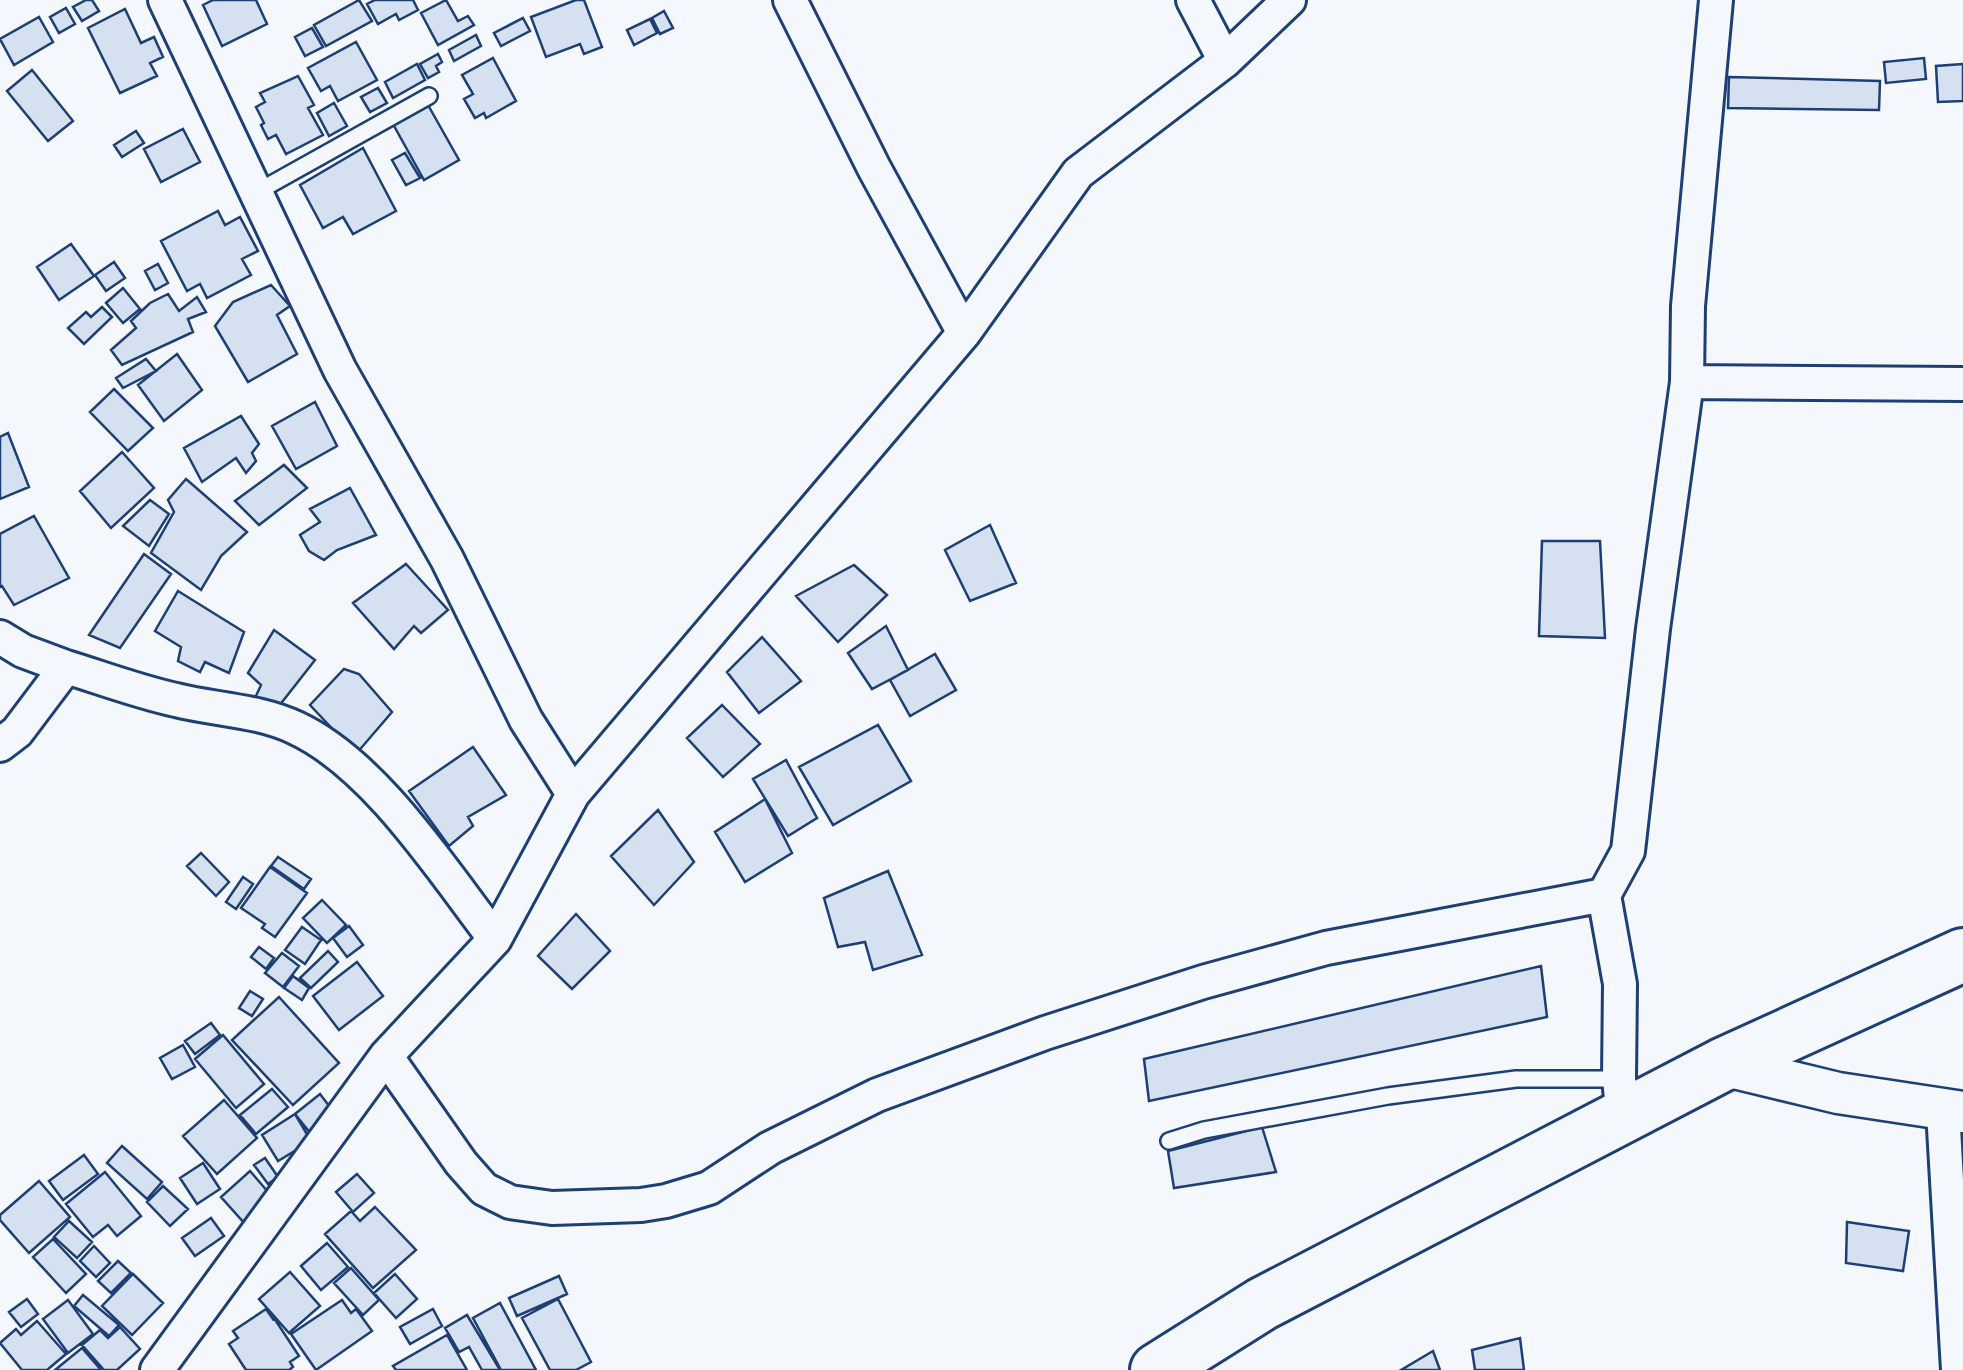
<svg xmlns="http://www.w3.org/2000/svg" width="1963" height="1370" font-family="Montserrat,sans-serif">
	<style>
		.building { fill: #d5e0f0; stroke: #1d3f73; stroke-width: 2.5 }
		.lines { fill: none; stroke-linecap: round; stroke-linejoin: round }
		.service-casing { stroke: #1d3f73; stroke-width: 20 }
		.minor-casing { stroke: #1d3f73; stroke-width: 38 }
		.tertiary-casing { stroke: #1d3f73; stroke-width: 45 }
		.trunk-casing { stroke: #1d3f73; stroke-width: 58 }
		.service { stroke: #f4f7fb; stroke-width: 15 }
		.minor { stroke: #f4f7fb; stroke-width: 32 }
		.tertiary { stroke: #f4f7fb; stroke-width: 40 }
		.trunk { stroke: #f4f7fb; stroke-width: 52 }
	</style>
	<rect width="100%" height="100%" fill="#f4f7fb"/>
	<!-- building -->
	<path class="building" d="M86 0H92L99 11 82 21 73 7Z
		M213 0H256L267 24 222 46 203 5Z
		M359 0 372 21 326 46 314 25Z
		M375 0H413L418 10 399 20 396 14 378 24 367 4Z
		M446 0 458 21 468 16 474 25 438 45 421 13Z
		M576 0H584L602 47 584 54 580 44 546 57 531 17Z
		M66 8 75 24 59 33 50 17Z
		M125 9 141 43 154 37 163 57 150 63 157 76 120 93 88 28Z
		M664 11 673 28 660 34 652 18Z
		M39 17 53 42 14 65 0 39Z
		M523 18 530 31 501 46 494 33Z
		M650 19 657 33 634 45 627 30Z
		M312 28 323 47 305 56 295 37Z
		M476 35 481 46 454 61 449 50Z
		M356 42 377 80 338 101 330 86 321 91 308 68Z
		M438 54 442 62 436 66 439 72 428 78 420 64Z
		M493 58 516 101 486 118 484 113 475 118 464 99 473 94 462 75Z
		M1924 58 1926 79 1886 83 1884 62Z
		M417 64 425 80 393 98 385 82Z
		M1963 64V101L1938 102 1936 66Z
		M32 70 73 121 48 141 7 91Z
		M298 76 314 105 308 108 323 135 286 154 276 135 268 139 261 125 264 123 256 107 265 102 260 93Z
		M1729 77 1880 81 1879 110 1728 108Z
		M378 88 387 103 370 112 361 97Z
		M334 103 347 126 329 136 317 113Z
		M428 105 459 160 424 180 393 124Z
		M183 129 200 162 161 182 144 149Z
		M136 131 144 143 122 157 114 145Z
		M363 148 396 211 353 234 343 217 323 228 300 185Z
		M405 153 420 178 406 185 392 160Z
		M218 211 225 225 240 217 258 251 242 259 251 275 207 298 200 284 187 291 161 241Z
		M71 244 94 276 59 300 37 267Z
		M114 262 125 278 106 291 95 275Z
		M158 264 168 283 155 290 145 271Z
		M271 285 290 306 277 315 297 354 248 382 215 326 233 302Z
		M123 288 140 309 123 323 106 303Z
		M168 294 179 311 197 297 206 312 188 319 193 332 122 365 111 350 136 328 131 321 150 303Z
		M102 307 112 317 84 344 68 328 86 312 91 317Z
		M177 354 202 390 164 421 138 385Z
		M146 359 156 371 123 388 116 378Z
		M114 389 153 428 128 451 90 412Z
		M315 402 337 446 296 469 272 426Z
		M241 416 259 444 252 453 256 461 246 473 236 458 202 482 184 448Z
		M8 433 29 487 0 499V437Z
		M122 452 154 488 111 528 80 491Z
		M284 465 307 488 259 525 235 501Z
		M186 479 247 532 221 556 201 590 151 553 174 512 168 500Z
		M350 488 376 535 337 550 324 560 309 551 300 535 320 522 310 509Z
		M150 500 169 514 149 546 123 526Z
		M34 516 69 578 14 605 2 586 0 587V534Z
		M990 525 1016 583 970 601 945 550Z
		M1542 541H1600L1605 638 1539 636Z
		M144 554 171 574 120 648 89 635Z
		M406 564 448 610 421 633 414 626 394 649 353 603Z
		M854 565 887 595 838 642 796 596Z
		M178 591 244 632 229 673 205 662 200 672 178 661 181 647 155 631Z
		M886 626 908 670 872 689 848 653Z
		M274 630 315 660 275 711 255 698 261 685 248 673Z
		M762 637 801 681 759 713 727 672Z
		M935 654 956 690 910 716 890 680Z
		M344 669 359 674 392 712 356 754 310 705Z
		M722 705 760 744 723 777 687 738Z
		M878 725 911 781 833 825 799 767Z
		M473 747 506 795 468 817 473 826 449 846 409 791Z
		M786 760 817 818 788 836 753 779Z
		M765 799 792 853 745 882 715 832Z
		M658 810 694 862 654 905 611 856Z
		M201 853 229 882 216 896 187 866Z
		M278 857 311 879 304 889 271 866Z
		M270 867 307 893 275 937 262 928 265 924 241 908Z
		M888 871 922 955 873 970 865 942 838 947 824 898Z
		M243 877 253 884 236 909 226 902Z
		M322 900 346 925 327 943 303 918Z
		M576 914 610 951 572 989 538 956Z
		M349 926 363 945 347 957 333 938Z
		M302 927 321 940 305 964 285 950Z
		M259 947 274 958 266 969 251 957Z
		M328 951 338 962 311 988 300 978Z
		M282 953 299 966 283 987 265 973Z
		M357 962 383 996 339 1030 313 996Z
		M1541 966 1547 1017 1149 1101 1144 1059Z
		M293 976 309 988 302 1000 284 988Z
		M250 991 263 999 252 1016 239 1008Z
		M279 997 339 1063 293 1105 232 1040Z
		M211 1023 220 1035 195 1054 185 1041Z
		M223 1035 264 1084 236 1108 195 1059Z
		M183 1045 195 1067 172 1079 160 1058Z
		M272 1089 288 1107 256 1134 240 1115Z
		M320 1094 336 1115 311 1134 295 1114Z
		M224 1100 257 1138 217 1174 183 1136Z
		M295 1114 311 1141 278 1161 262 1135Z
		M1262 1127 1276 1172 1174 1188 1168 1151Z
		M122 1146 162 1182 147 1199 107 1163Z
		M84 1155 98 1174 63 1200 49 1181Z
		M265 1158 278 1177 268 1184 254 1165Z
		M203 1163 220 1189 197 1204 180 1178Z
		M250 1171 275 1200 246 1225 221 1197Z
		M105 1172 141 1216 117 1236 108 1225 93 1237 66 1204Z
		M357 1174 374 1193 353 1212 336 1192Z
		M39 1181 70 1217 29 1253 0 1220V1215Z
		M163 1186 188 1209 170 1226 147 1202Z
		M375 1207 416 1250 373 1288 325 1234 351 1211 360 1221Z
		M211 1218 224 1236 195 1256 182 1238Z
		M69 1221 92 1242 77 1258 54 1237Z
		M1847 1222 1909 1231 1903 1271 1846 1263Z
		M53 1239 86 1274 66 1293 33 1257Z
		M327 1243 348 1267 321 1290 301 1266Z
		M94 1246 110 1263 96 1277 80 1261Z
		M118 1261 131 1273 111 1293 98 1281Z
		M351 1268 379 1300 363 1315 334 1283Z
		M290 1272 320 1306 289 1333 259 1299Z
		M133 1274 163 1303 132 1335 102 1306Z
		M395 1274 417 1299 396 1318 374 1293Z
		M559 1276 567 1294 517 1316 509 1298Z
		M83 1295 119 1325 109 1336 74 1306Z
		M27 1299 38 1314 21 1327 9 1312Z
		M558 1299 591 1362 576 1370H550L522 1318Z
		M68 1300 93 1334 68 1353 43 1319Z
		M342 1300 351 1313 356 1309 372 1331 316 1370 291 1334Z
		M500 1303 536 1370H501L473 1318Z
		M266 1309 273 1319 274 1318 299 1356 290 1362 293 1367 289 1370H246L229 1344 238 1338 233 1331Z
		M433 1309 442 1326 410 1344 400 1327Z
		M467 1315 500 1370H482L469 1347 459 1352 445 1328Z
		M37 1321 66 1354 47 1370H22L0 1343 16 1329 21 1335Z
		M120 1327 140 1349 117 1370H104L82 1345 100 1330 108 1338Z
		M447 1335 467 1370H396L393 1366Z
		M1520 1338 1524 1370H1475L1472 1350Z
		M82 1348 101 1370H55Z
		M1433 1351 1440 1370H1401Z"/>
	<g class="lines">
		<!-- service casing -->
		<g class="service-casing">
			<path id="service" d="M257 192 429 96
				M1169 1141 1204 1130 1388 1096 1516 1079H1619"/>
		</g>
		<!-- minor casing -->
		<g class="minor-casing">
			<path id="minor" d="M165 0 340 370 447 559 526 720 573 794
				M790 0 874 168 964 333
				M1193 0 1225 61
				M1687 382 1963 384
				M0 637 23 651 66 667
				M0 745 17 732 66 667C102 678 139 692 176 700 216 710 258 710 296 728 375 765 442 870 495 939
				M386 1056 461 1163 484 1189 510 1202 552 1208 641 1205 666 1201 709 1188 770 1148 877 1095 1045 1033 1203 982 1326 948 1604 895
				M1943 1111 1958 1370
				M1623 1117 1619 1079 1620 984 1604 895 1628 851 1653 629 1687 382 1688 306 1716 0
				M157 1370 386 1056 495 939 573 794 964 333 1078 173 1225 61 1289 0"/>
		</g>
		<!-- tertiary casing -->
		<g class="tertiary-casing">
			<path id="tertiary" d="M1722 1065 1838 1093 1963 1112"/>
		</g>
		<!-- trunk casing -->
		<g class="trunk-casing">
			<path id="trunk" d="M1157 1370 1262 1304 1722 1065 1963 955"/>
		</g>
		<!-- service -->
		<use href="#service" class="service"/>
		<!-- minor -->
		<use href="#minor" class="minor"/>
		<!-- tertiary -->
		<use href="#tertiary" class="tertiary"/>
		<!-- trunk -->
		<use href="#trunk" class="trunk"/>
	</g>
</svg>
